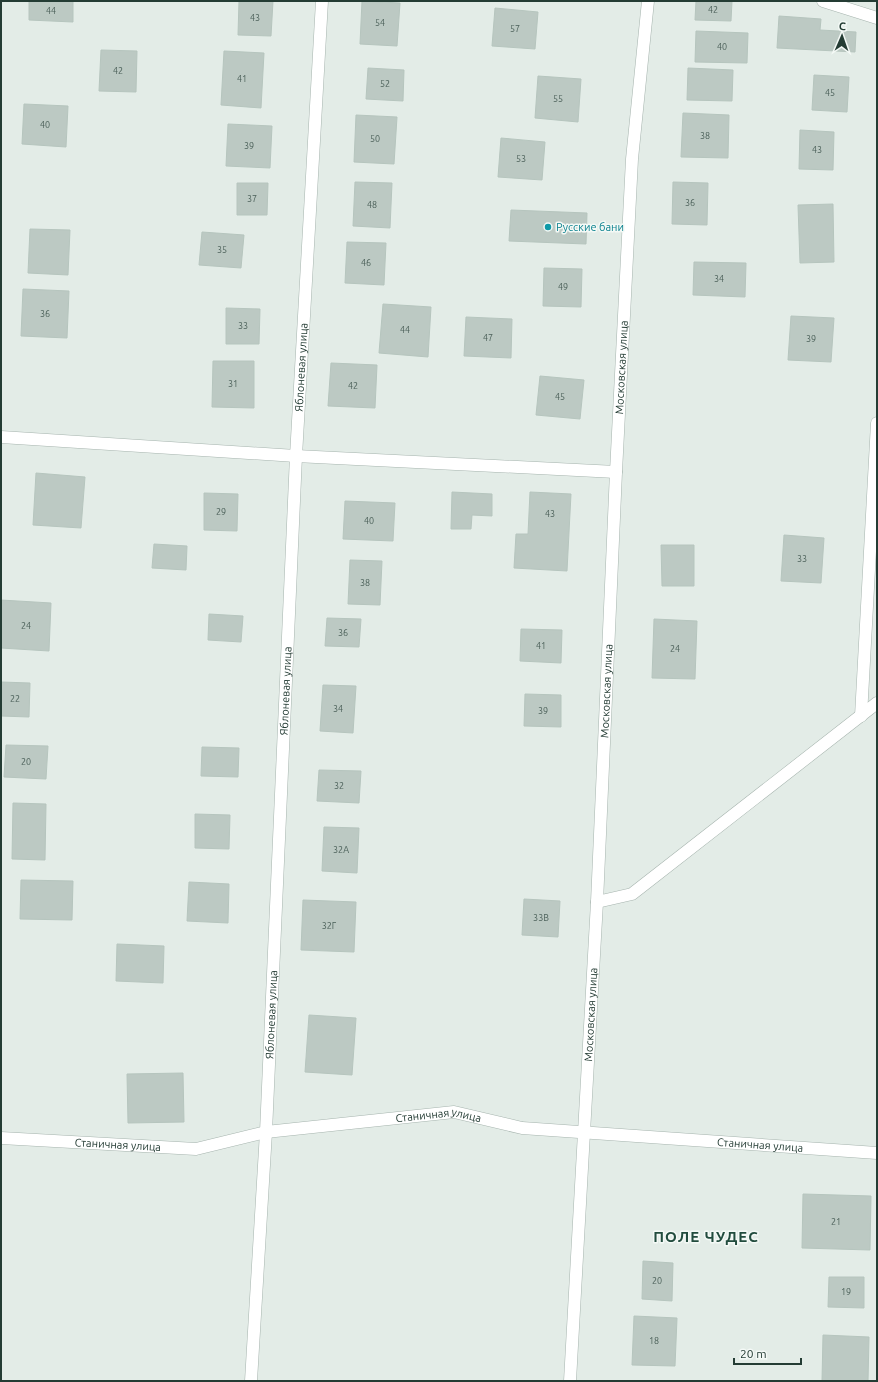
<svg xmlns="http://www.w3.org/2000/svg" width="878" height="1382" font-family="Ubuntu,sans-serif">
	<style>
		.building { fill: #bcc9c3; stroke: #b6c5be }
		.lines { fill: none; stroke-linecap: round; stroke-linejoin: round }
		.minor-casing { stroke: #a6b4ae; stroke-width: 13 }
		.minor { stroke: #fff; stroke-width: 12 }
		.culture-dot { fill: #0f9aa8; stroke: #f4f9f6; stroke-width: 1.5 }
		.labels { text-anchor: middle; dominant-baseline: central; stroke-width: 3; stroke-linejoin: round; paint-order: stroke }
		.number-label { font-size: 9px; fill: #4a5f58 }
		.culture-label { font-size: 11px; fill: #0d838f; stroke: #f4f9f6; text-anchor: start }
		.street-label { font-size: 11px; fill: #243c34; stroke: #f4f9f6 }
		.district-label { font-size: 15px; font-weight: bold; letter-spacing: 1px; fill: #224c3e; stroke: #f4f9f6 }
	</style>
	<rect width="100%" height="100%" fill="#e3ece7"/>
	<!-- building -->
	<path class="building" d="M29 1H73V22L29 20Z
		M239 1H273L271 36 238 35Z
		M362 1 400 3 397 46 360 44Z
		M696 1H732L731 21 695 20Z
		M495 8 538 12 535 49 492 46Z
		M779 16 821 19 820 30 856 32 855 52 777 48Z
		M696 31 748 33 747 63 695 62Z
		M101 50 137 51 136 92 99 91Z
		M224 51 264 53 261 108 221 105Z
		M368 68 404 70 403 101 366 99Z
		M688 68 733 70 732 101 687 100Z
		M814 75 849 77 847 112 812 110Z
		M538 76 581 79 578 122 535 118Z
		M24 104 68 106 66 147 22 144Z
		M683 113 729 115 728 158 681 157Z
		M356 115 397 117 394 164 354 162Z
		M228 124 272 126 270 168 226 166Z
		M800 130 834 132 833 170 799 169Z
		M501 138 545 142 542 180 498 177Z
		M355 182 392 183 390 228 353 226Z
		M673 182 708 183 707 225 672 224Z
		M237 183H268L267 215H237Z
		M833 204 834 262 800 263 798 205Z
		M511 210 587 213 586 244 509 241Z
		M30 229 70 230 68 275 28 273Z
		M202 232 244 235 241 268 199 265Z
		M347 242 386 243 384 285 345 283Z
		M694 262 746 263 745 297 693 295Z
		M544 268 582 269 581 307 543 306Z
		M23 289 69 291 67 338 21 336Z
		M383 304 431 307 428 357 379 353Z
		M226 308 260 309 259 344H226Z
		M791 316 834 318 831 362 788 360Z
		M466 317 512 319 511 358 464 356Z
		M213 361H254V408L212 407Z
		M331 363 377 365 375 408 328 406Z
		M540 376 584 380 580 419 536 415Z
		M36 473 85 477 81 528 33 525Z
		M452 492 492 494V516L472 515 471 529H451Z
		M530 492 571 494 567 571 514 568 516 534H528Z
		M204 493 238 494 237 531 204 530Z
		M345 501 395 503 393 541 343 539Z
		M784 535 824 538 821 583 781 581Z
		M154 544 187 546 186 570 152 568Z
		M661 545H694V586H662Z
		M350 560 382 561 380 605 348 604Z
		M1 600 51 603 49 651 1 648Z
		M209 614 243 616 241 642 208 640Z
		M327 618 361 619 359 647 325 646Z
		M654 619 697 621 695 679 652 678Z
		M521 629 562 630 561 663 520 661Z
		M1 682 30 683 29 717 1 716Z
		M323 685 356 686 353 733 320 731Z
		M525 694 561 695V727L524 726Z
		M6 745 48 746 46 779 4 777Z
		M202 747 239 748 238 777 201 776Z
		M319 770 361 771 359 803 317 801Z
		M13 803 46 804 45 860 12 859Z
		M195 814 230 815 229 849 195 848Z
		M324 827 359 828 357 873 322 871Z
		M21 880 73 881 72 920 20 919Z
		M189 882 229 884 228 923 187 921Z
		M524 899 560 901 558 937 522 935Z
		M303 900 356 902 354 952 301 950Z
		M117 944 164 946 163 983 116 981Z
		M309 1015 356 1018 352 1075 305 1072Z
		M183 1073 184 1122 128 1123 127 1074Z
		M803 1194 871 1196 870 1250 802 1248Z
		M643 1261 673 1263 672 1301 642 1299Z
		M829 1277H864V1308L828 1307Z
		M634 1316 677 1318 675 1366 632 1365Z
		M823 1335 869 1337 868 1381H822Z"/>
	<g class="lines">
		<!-- minor casing -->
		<g class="minor-casing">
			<g id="minor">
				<path d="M823 1 877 18"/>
				<path d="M1 437 296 456 616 472"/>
				<path d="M861 716 877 423"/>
				<path d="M597 902 632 894 877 703"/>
				<path id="s1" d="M1 1138 196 1149 266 1132 454 1112 522 1128 877 1153"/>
				<path id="s2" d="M251 1381 266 1132 296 456 322 1"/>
				<path id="s3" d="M570 1381 597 902 616 472 632 159 648 1"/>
			</g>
		</g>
		<!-- minor -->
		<use href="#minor" class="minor"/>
	</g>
	<!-- markers -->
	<circle class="culture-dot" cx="548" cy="227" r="4"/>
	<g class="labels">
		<!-- number labels -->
		<g class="number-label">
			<text x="713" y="10">42</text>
			<text x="51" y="11">44</text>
			<text x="255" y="18">43</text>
			<text x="380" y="23">54</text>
			<text x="515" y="29">57</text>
			<text x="722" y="47">40</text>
			<text x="118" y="71">42</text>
			<text x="242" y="79">41</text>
			<text x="385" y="84">52</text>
			<text x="830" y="93">45</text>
			<text x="558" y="99">55</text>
			<text x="45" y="125">40</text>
			<text x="705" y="136">38</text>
			<text x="375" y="139">50</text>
			<text x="249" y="146">39</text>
			<text x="817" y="150">43</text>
			<text x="521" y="159">53</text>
			<text x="252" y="199">37</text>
			<text x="690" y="203">36</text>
			<text x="372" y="205">48</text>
			<text x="222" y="250">35</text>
			<text x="366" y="263">46</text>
			<text x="719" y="279">34</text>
			<text x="563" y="287">49</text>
			<text x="45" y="314">36</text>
			<text x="243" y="326">33</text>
			<text x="405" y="330">44</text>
			<text x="488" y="338">47</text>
			<text x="811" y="339">39</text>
			<text x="233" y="384">31</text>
			<text x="353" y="386">42</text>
			<text x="560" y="397">45</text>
			<text x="221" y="512">29</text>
			<text x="550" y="514">43</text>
			<text x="369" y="521">40</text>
			<text x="802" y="559">33</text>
			<text x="365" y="583">38</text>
			<text x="26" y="626">24</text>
			<text x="343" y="633">36</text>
			<text x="541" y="646">41</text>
			<text x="675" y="649">24</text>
			<text x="15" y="699">22</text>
			<text x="338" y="709">34</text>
			<text x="543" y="711">39</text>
			<text x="26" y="762">20</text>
			<text x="339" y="786">32</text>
			<text x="341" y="850">32А</text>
			<text x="541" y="918">33В</text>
			<text x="329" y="926">32Г</text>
			<text x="836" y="1222">21</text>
			<text x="657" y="1281">20</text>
			<text x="846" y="1292">19</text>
			<text x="654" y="1341">18</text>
		</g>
		<!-- culture labels -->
		<g class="culture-label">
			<text x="556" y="227">Русские бани</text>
		</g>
		<!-- street labels -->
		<g class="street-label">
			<text stroke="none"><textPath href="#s2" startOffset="1015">Яблоневая улица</textPath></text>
			<text stroke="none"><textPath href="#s3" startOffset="1015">Московская улица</textPath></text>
			<text stroke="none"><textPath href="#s2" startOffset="691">Яблоневая улица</textPath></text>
			<text stroke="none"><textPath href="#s3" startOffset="691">Московская улица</textPath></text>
			<text stroke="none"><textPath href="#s3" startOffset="367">Московская улица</textPath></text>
			<text stroke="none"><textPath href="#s2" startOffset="367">Яблоневая улица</textPath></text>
			<text stroke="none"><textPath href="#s1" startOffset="441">Станичная улица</textPath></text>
			<text stroke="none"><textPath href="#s1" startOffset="765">Станичная улица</textPath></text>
			<text stroke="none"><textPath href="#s1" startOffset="117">Станичная улица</textPath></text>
		</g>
		<!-- district labels -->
		<g class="district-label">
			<text x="706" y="1236">ПОЛЕ ЧУДЕС</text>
		</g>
	</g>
	<!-- border -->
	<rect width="878" height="1382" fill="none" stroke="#243c34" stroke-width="4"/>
	<!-- north arrow -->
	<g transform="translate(842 36) rotate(2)" stroke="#f4f9f6" stroke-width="3" paint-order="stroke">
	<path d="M0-3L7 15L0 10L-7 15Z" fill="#243c34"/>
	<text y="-6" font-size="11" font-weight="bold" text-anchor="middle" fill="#243c34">С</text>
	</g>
	<!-- scale -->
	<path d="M734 1358v6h67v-6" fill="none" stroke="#243c34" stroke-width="2"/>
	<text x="740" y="1358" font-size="12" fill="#243c34" stroke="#f4f9f6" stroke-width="3" paint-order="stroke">20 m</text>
</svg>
